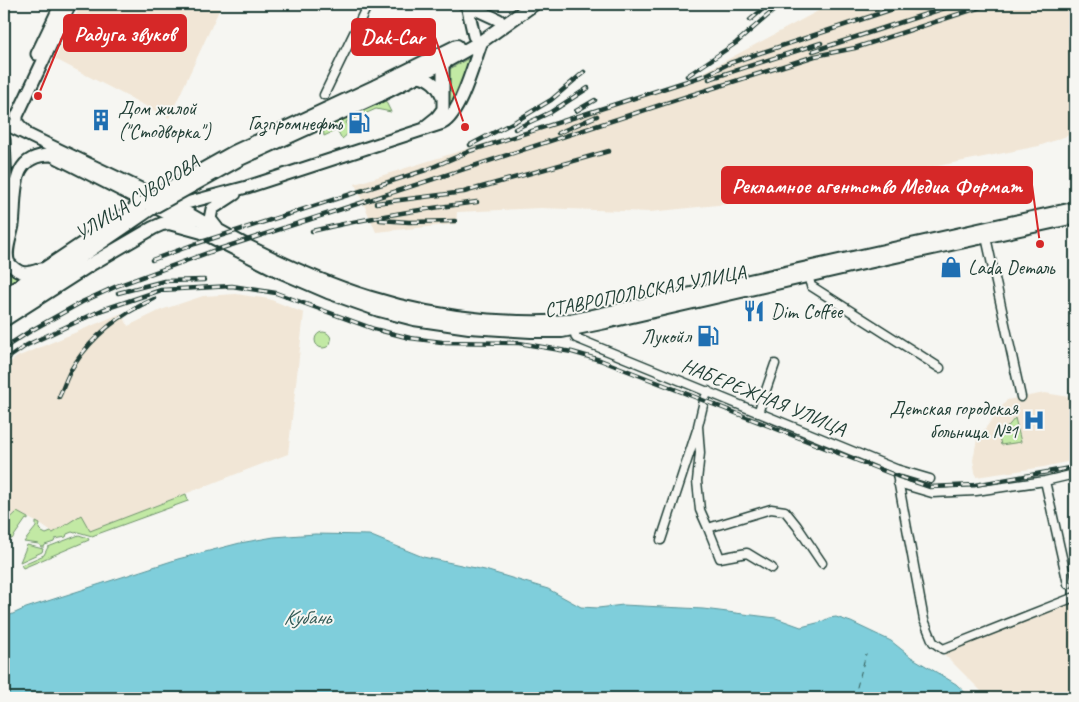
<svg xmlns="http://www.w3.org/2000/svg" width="1079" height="702" font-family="Caveat,sans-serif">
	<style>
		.built { fill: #f1e6d6 }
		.green { fill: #c2e9a4; stroke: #70936c }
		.water { fill: #7fcedb; stroke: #599498 }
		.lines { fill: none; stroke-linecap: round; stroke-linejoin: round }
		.ferry { stroke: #325a55; stroke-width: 1; stroke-dasharray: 6 5; stroke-linecap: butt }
		.street-casing { stroke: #1f3d34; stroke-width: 11 }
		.secondary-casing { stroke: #1f3d34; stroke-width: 15 }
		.primary-casing { stroke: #1f3d34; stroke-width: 16 }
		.street { stroke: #f6f6f2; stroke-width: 8 }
		.secondary { stroke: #f6f6f2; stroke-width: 11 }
		.primary { stroke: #f6f6f2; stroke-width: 12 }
		.rail-casing { stroke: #1f3d34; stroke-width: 4.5 }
		.rail { stroke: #f6f6f2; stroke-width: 2.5; stroke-dasharray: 8; stroke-linecap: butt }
		.primary-bridge-casing { stroke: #1f3d34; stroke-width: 16; stroke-linecap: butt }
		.primary-bridge { stroke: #f6f6f2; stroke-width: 12 }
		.labels { text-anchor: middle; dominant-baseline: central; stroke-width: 4; stroke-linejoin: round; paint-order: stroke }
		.poi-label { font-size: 20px; fill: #1f3d34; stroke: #f6f6f2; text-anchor: start }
		.street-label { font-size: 20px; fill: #1f3d34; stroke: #f6f6f2 }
		.water-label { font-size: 21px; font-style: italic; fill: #325a55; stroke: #f6f6f2 }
		.leader { fill: none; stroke: #d62828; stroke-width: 2 }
		.callout-dot { fill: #d62828; stroke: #f6f6f2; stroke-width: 2 }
		.callout { fill: #d62828; stroke: #d62828; stroke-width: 2 }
		.callout-label { font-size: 21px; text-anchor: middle; font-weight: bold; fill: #fff }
	</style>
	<rect width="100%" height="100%" fill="#f6f6f2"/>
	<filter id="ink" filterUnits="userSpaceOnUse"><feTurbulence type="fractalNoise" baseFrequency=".02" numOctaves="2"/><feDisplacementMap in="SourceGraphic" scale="10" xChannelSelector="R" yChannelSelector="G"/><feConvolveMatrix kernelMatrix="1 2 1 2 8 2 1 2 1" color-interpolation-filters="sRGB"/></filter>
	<g filter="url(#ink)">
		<!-- built -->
		<path class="built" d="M81 4H222L169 118 55 59Z
			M831 4H1075V133L1039 146 766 200 650 212 541 208 457 212 456 224 376 232 355 184 693 78Z
			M236 294 269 299 304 313 288 454 90 531 53 533 40 524 17 512 4 523V366L17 357 122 313 128 326 161 310 203 296Z
			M1045 393 1075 398V460L1044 467 976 477 973 460 977 439 1007 400Z
			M1075 598V698H988L942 652Z"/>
		<!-- green -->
		<path class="green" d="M471 57 460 89 451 109C445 99 448 82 448 70Z
			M385 100 391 112 376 109 346 122 350 132 342 139 337 130 324 136 323 128Z
			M6 265 24 277 4 291V270Z
			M315 340a8 8 0 1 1 16 0a8 8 0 1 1-16 0Z
			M1015 418 1021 442 1001 445 999 437Z
			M186 494 188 501 92 536 78 532 75 533 72 532 67 534 66 537 55 539 54 542 45 545 44 547H41L39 544 24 542 36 527V522L40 524 39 529 42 532 46 534 51 532 53 533 81 515 90 531Z
			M17 512 28 518V520L26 519 12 539 4 537V524Z
			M79 535 88 538 89 540 23 568 21 565 44 555 48 547Z
			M27 545 43 549 42 552 20 562Z"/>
		<!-- water -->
		<path class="water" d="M315 534 369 535 423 557 485 570 548 589 581 607 598 608 623 605 703 609 776 618 801 627 821 622 829 618 836 617 851 622 891 641 911 657 956 684 971 698H4V618L26 608 178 559 240 543 274 537Z"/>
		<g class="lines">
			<!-- ferry -->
			<path class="ferry" d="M854 698 866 654"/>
			<!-- street casing -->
			<g class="street-casing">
				<path id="street" d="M324 95 368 4
					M986 237 1021 397
					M807 272 811 286 940 368
					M573 327 576 338 896 469 930 479
					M708 391 704 401 698 426 700 453 697 481 700 510 708 528 771 509 785 511 797 526 822 563
					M758 413 775 364
					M896 469 924 620 933 642 943 649 1072 598
					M1045 481 1068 584
					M898 483 932 493 976 491 1045 481 1075 474
					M708 528 720 558 747 553 772 568
					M661 540 697 430"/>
			</g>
			<!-- secondary casing -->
			<g class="secondary-casing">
				<path id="secondary" d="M464 4 499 20
					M467 5 474 36
					M37 54 61 4
					M419 76C431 79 437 85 442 96
					M4 123C59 151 116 176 171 204 199 219 226 235 254 249 332 288 401 313 488 320 517 322 543 323 572 320L1075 208
					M427 125 437 117 443 109V56
					M25 131 17 123V116L70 4
					M4 140 7 205
					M54 156 192 226
					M170 204 190 202 247 187 443 123C461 113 474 62 482 41
					M217 228 210 219 212 209 235 194
					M41 269C26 274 21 276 9 263 4 252 11 237 13 225 17 195 8 154 52 155"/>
			</g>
			<!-- primary casing -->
			<g class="primary-casing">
				<path id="primary" d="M376 86 457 46
					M380 95 443 63 482 41 534 4
					M4 296 143 203
					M4 309 152 208
					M4 320 93 263 153 228 162 224 169 223 202 232 279 271 328 292 379 310 414 319 469 327 531 331H562L606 322 859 264 1075 217"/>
			</g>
			<!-- street -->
			<use href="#street" class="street"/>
			<!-- secondary -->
			<use href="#secondary" class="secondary"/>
			<!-- primary -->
			<use href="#primary" class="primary"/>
			<!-- rail casing -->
			<g class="rail-casing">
				<path id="rail" d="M750 20 769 4
					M813 51 957 4
					M687 76 736 43 781 4
					M709 79 821 43
					M576 111 595 100
					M515 129 551 112 588 88
					M558 133 597 116
					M470 145 516 121 551 100 584 72
					M376 203 464 192 609 151
					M380 220 409 222 455 221
					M312 231C367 218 421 209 477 202
					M152 260 195 244 426 170 470 151 706 75 730 63 908 4
					M118 293 164 281 204 280
					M4 348 32 330 82 302 117 286 210 252 691 95 815 56 855 48 990 4
					M4 361 27 345 102 310 161 290 232 286 276 293 374 329 410 338 442 342 519 343 572 352 600 360 897 476 930 487 975 485 1075 467
					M59 397C64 387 67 375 74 365 94 334 120 314 154 299"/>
			</g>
			<!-- rail -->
			<use href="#rail" class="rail"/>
			<!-- primary-bridge casing -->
			<g class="primary-bridge-casing">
				<path id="primary-bridge" d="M143 203 234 152 376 86
					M152 208 240 159 380 95"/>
			</g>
			<!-- primary-bridge -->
			<use href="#primary-bridge" class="primary-bridge"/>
		</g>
	</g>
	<!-- icons -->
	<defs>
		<g id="building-bare" transform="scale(1.725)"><path d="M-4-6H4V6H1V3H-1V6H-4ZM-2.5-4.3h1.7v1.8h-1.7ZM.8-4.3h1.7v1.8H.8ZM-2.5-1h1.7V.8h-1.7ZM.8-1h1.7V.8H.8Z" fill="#1f6fb2" stroke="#f6f6f2" stroke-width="2.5" paint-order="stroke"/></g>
		<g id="fuel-bare" transform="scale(1.725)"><path d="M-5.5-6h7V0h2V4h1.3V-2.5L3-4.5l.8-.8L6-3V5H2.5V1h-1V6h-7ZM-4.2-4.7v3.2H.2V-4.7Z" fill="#1f6fb2" stroke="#f6f6f2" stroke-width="2.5" paint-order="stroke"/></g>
		<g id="shop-bare" transform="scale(1.725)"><path d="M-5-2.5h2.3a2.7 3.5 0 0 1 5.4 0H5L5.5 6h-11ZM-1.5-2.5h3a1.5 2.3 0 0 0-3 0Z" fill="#1f6fb2" stroke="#f6f6f2" stroke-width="2.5" paint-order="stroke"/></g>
		<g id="restaurant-bare" transform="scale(1.725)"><path d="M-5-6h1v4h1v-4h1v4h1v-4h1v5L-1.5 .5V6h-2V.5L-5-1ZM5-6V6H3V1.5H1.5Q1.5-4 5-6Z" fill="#1f6fb2" stroke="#f6f6f2" stroke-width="2.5" paint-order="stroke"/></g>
		<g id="hospital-bare" transform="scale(1.725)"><path d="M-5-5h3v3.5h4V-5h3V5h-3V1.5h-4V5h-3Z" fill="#1f6fb2" stroke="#f6f6f2" stroke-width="2.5" paint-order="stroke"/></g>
	</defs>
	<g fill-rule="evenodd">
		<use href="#building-bare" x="101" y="120"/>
		<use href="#fuel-bare" x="359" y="123"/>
		<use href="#shop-bare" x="951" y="267"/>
		<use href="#restaurant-bare" x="754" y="311"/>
		<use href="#fuel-bare" x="708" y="336"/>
		<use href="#hospital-bare" x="1034" y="420"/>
	</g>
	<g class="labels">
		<!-- poi labels -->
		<g class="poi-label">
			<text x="118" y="108">Дом жилой<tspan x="118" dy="23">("Стодворка")</tspan></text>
			<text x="342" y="123" text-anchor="end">Газпромнефть</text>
			<text x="968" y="267">Lada Dеталь</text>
			<text x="771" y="311">Dim Coffee</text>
			<text x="691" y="336" text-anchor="end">Лукойл</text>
			<text x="1018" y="408" text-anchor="end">Детская городская<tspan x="1018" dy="23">больница №1</tspan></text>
		</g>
		<!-- street labels -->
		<g class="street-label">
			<text transform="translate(137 198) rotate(-32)">УЛИЦА СУВОРОВА</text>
			<text transform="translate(645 291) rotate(-11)">СТАВРОПОЛЬСКАЯ УЛИЦА</text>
			<text transform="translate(764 397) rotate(22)">НАБЕРЕЖНАЯ УЛИЦА</text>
		</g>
		<!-- water labels -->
		<g class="water-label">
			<text x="307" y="617">Кубань</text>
		</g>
	</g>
	<!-- callouts -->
	<path class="leader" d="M38 96L64 33M465 127L435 37M1040 244L1032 185"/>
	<g class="callout-dot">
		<circle cx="38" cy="96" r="5"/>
		<circle cx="465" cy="127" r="5"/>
		<circle cx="1040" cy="244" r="5"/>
	</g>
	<g class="callout">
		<rect x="64" y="15" width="122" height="36" rx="5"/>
		<rect x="352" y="19" width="83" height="36" rx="5"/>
		<rect x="722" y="167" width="310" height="36" rx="5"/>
	</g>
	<g class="callout-label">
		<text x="125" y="41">Радуга звуков</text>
		<text x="393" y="44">Dak-Car</text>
		<text x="877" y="193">Рекламное агентство Медиа Формат</text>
	</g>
	<!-- margin -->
	<rect width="1079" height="702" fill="none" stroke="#f6f6f2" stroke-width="20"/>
	<rect x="10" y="10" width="1059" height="682" fill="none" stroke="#1f3d34" stroke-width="2" filter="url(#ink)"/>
</svg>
